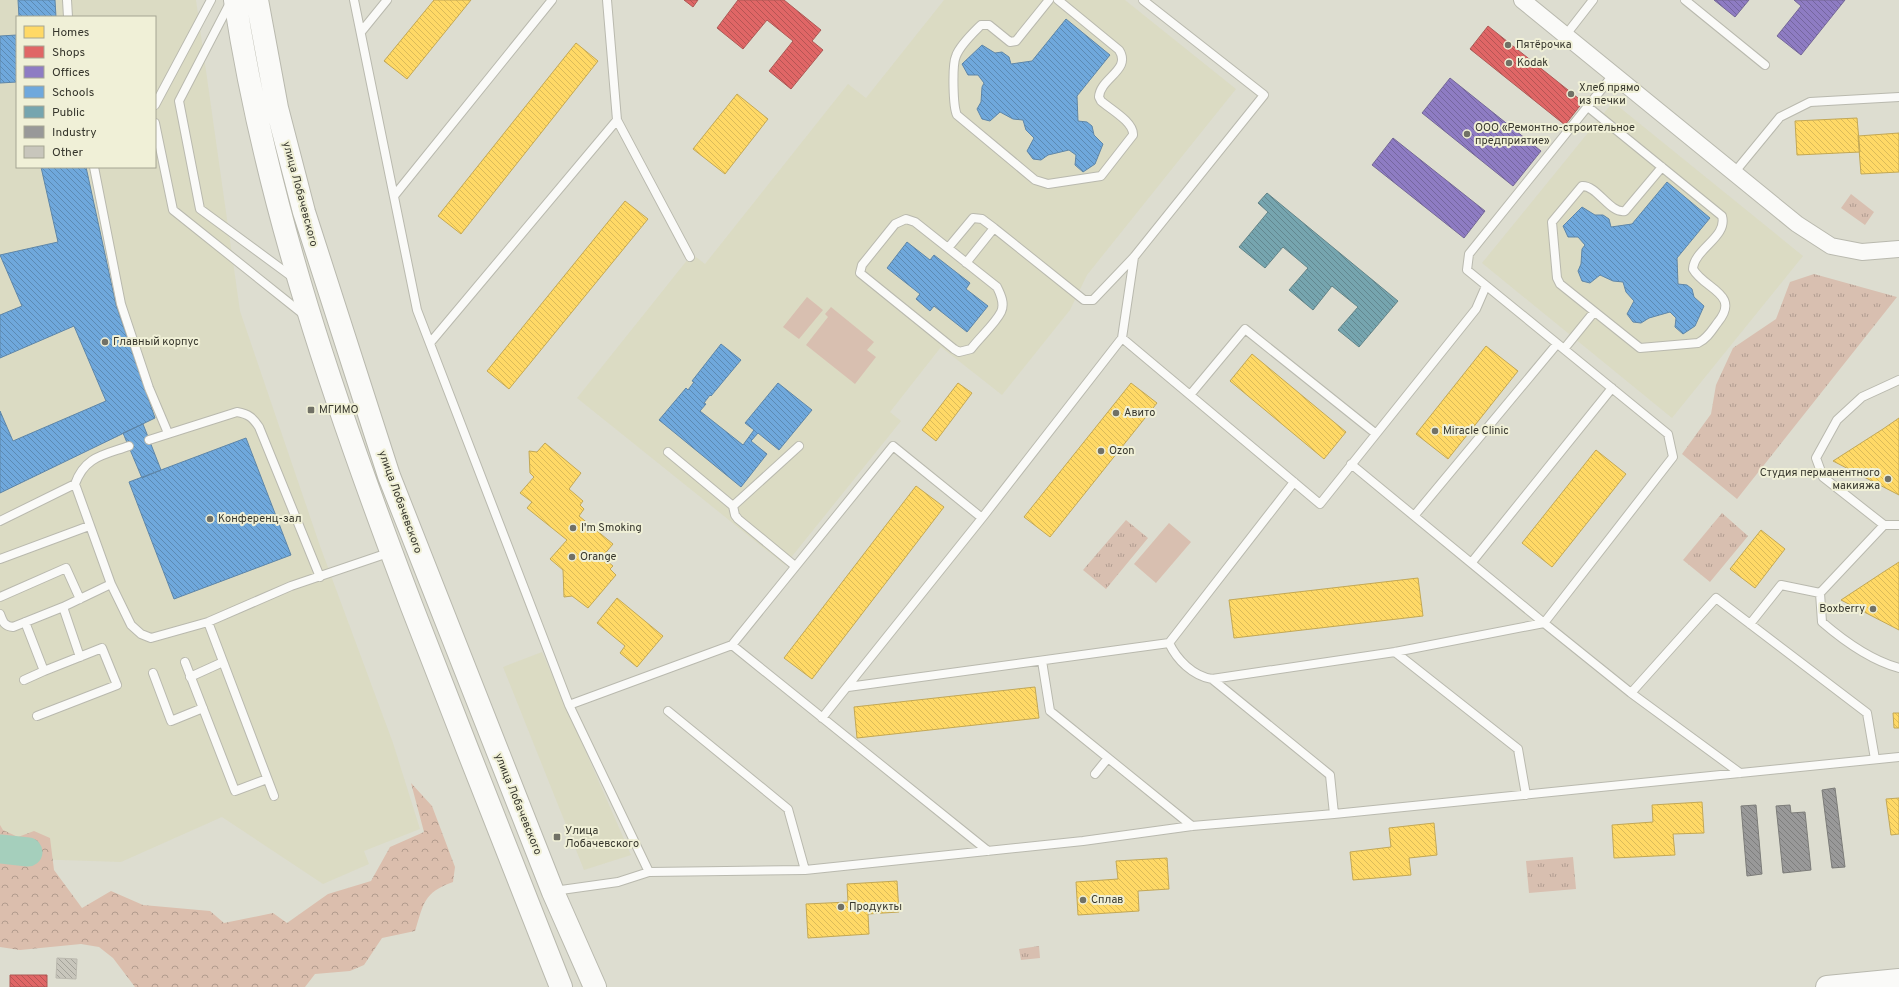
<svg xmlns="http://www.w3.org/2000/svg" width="1899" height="987" font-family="Overpass,sans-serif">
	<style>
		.built { fill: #dbdbc3; fill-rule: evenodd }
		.forest { fill: url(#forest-crowns) }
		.park { fill: url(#park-tufts) }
		.pitch { fill: #d8bfb0 }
		.homes { fill: url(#homes-back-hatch); stroke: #c3a855 }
		.shops { fill: url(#shops-back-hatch); stroke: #ad5855 }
		.offices { fill: url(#offices-back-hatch); stroke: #746796 }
		.schools { fill: url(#schools-back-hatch); stroke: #5e86a8 }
		.public { fill: url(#public-back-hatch); stroke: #638488 }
		.industry { fill: url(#industry-back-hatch); stroke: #7c7c79 }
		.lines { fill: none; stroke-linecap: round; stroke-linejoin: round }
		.river { stroke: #a5cfbc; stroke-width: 29 }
		.building { fill: url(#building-back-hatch); stroke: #bbb9af }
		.service-casing { stroke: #b9b9ae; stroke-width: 10 }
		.minor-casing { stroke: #b9b9ae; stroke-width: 18 }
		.secondary-casing { stroke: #b9b9ae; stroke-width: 24 }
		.primary-casing { stroke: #b9b9ae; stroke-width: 24 }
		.service { stroke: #fafaf8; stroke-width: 8 }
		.minor { stroke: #fafaf8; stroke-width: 16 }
		.secondary { stroke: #fafaf8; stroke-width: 22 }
		.primary { stroke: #fafaf8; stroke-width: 22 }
		.poi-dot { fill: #717166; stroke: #f0f0d7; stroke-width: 1.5 }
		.labels { text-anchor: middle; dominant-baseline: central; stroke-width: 4; stroke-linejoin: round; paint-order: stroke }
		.poi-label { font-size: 11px; fill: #37372d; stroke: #f0f0d7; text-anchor: start }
		.street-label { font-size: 11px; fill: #37372d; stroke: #f0f0d7 }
	</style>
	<defs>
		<pattern id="forest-crowns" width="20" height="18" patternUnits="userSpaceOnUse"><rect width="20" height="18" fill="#dbbead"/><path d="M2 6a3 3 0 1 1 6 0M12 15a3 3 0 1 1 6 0" fill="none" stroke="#b29b8d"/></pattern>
		<pattern id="park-tufts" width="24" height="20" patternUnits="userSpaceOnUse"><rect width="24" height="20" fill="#d8bfb0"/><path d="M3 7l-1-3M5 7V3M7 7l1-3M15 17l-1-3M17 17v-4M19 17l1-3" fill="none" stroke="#b09c90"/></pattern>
		<pattern id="homes-back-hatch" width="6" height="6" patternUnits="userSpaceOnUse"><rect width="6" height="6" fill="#ffd966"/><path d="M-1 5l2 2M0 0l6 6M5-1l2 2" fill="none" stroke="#dbbb59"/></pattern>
		<pattern id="shops-back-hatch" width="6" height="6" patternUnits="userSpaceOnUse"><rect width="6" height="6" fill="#e06666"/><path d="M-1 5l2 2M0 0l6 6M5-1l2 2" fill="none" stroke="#b65554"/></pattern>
		<pattern id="offices-back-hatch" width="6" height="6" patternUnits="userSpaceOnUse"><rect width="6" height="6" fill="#8e7cc3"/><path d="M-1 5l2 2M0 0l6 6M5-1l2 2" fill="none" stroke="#75669f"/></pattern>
		<pattern id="schools-back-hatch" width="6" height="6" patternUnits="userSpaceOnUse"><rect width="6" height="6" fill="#6fa8dc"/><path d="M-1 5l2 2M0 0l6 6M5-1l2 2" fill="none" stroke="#5c8ab3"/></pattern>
		<pattern id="public-back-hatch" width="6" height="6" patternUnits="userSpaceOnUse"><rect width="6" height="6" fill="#76a5af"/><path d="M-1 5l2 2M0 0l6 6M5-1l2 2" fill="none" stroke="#62878f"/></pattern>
		<pattern id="industry-back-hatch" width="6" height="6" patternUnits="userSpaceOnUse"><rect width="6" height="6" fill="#999"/><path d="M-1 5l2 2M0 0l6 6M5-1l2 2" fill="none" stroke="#7e7e7d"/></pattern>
		<pattern id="building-back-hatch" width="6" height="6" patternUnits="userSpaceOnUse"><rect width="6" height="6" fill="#c8c6bc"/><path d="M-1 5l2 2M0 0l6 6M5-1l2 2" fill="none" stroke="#a3a299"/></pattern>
	</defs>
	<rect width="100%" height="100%" fill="#ddddd0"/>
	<!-- built -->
	<path class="built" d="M0 0H196L240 311 320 546 393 743 420 829 364 851 369 864 323 884 222 817 121 862 0 858ZM17 17H155V167H17Z
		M944 0H1125L1236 89 1087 275 1070 310 1002 395 941 347 890 412 901 421 785 565 577 398 692 254 705 264 848 84 866 98Z
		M1613 102 1803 256 1672 418 1482 263Z
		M542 652 631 855 584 870 503 667Z"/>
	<!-- forest -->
	<path class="forest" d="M411 783 432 806 455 867 453 882C423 893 424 903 415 931L382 938 364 965 350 971 315 974 305 987H135L113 958 99 947 81 944 20 950 0 947V825L3 830 18 837 34 831 50 838 54 870 82 908 111 891 143 905 210 911 224 923 273 913 287 923 328 894 371 881 390 847 424 832Z"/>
	<!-- park -->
	<path class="park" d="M1851 194 1874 212 1865 225 1841 208Z
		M1814 274 1897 297 1737 499 1682 454 1711 414 1716 385 1733 348 1776 319 1790 282Z
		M1722 513 1748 536 1710 582 1683 560Z
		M1126 520 1148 538 1106 589 1083 570Z
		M1573 857 1576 889 1529 893 1526 861Z
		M1039 946 1040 958 1021 960 1019 949Z"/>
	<!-- pitch -->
	<path class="pitch" d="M807 297 823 310 799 339 783 327Z
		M831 307 874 342 867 350 876 357 855 384 806 345 828 317 825 314Z
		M1169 523 1191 542 1156 583 1134 564Z"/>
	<!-- homes -->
	<path class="homes" d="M434 0H471L407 79 384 61Z
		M576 43 598 61 461 234 438 216Z
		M737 94 768 119 725 174 693 149Z
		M1857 118 1860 152 1797 155 1795 121Z
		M1899 133V172L1861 174 1858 136Z
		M625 201 648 219 509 389 487 371Z
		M1486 346 1518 371 1448 459 1416 434Z
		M1252 354 1346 432 1324 459 1230 381Z
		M958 383 972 393 936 441 922 430Z
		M1131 383 1157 403 1050 537 1024 517Z
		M1899 418V495L1833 461 1883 429Z
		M545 443 581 473 569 489 583 501 580 505 584 509 579 516 613 544 602 557 613 566 610 569 616 575 588 608 572 596 564 597 563 570 550 559 567 540 527 508 532 502 520 493 534 477 530 473 529 451 537 452Z
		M1596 450 1626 474 1552 567 1522 543Z
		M916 486 944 507 812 679 784 658Z
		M1761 530 1785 549 1755 588 1730 569Z
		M1899 562V630L1841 600 1885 571Z
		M1418 578 1423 616 1234 638 1229 600Z
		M617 598 663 636 637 667 620 653 625 646 597 623Z
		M1035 687 1039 718 857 738 854 707Z
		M1893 713H1899V728H1894Z
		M1899 798V834L1891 835 1886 799Z
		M1702 802 1704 833 1673 834 1675 855 1614 858 1612 825 1653 822 1652 805Z
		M1434 823 1437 855 1409 858 1411 875 1353 880 1350 852 1391 847 1389 828Z
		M1167 858 1169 889 1138 891 1139 911 1078 915 1076 882 1118 879 1116 861Z
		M897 881 899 912 868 914 869 934 808 938 806 904 848 902 847 884Z"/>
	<!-- shops -->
	<path class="shops" d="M684 0H698L693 7Z
		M738 0H784L821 30 812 41 823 50 791 89 769 71 793 41 767 20 743 49 717 28Z
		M1488 26 1583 102 1565 125 1470 49Z
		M10 975H47V987H10Z"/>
	<!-- offices -->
	<path class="offices" d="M1714 0H1749L1735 17Z
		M1794 0H1845L1801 55 1777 36 1801 6Z
		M1450 78 1541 151 1513 186 1422 113Z
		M1393 138 1485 211 1464 238 1372 165Z"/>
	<!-- schools -->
	<path class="schools" d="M18 0H55L56 17H19Z
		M1066 19 1110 55 1077 96 1078 121 1087 122 1092 126 1094 135 1103 144 1095 164 1083 172 1075 165 1076 155 1069 150 1048 155 1041 160 1033 159 1027 151 1034 138 1026 130 1023 120 1013 119 1000 112 990 121 982 119 977 109 981 102 982 87 984 83 978 75H968L962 64 982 45 995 53 1002 52 1009 57 1011 64 1032 61Z
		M17 35V82L0 83V36Z
		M41 167H86L116 305 155 418 0 493V411L13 441 106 401 74 326 0 358V315L22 306 0 255 58 242Z
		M1667 182 1710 218 1677 258 1678 284 1687 285 1692 289 1694 297 1704 306 1695 326 1683 334 1675 327 1676 318 1670 312 1649 318 1641 323 1633 322 1627 314 1634 301 1626 292 1623 282 1613 281 1600 275 1590 283 1582 281 1578 271 1581 264 1582 249 1585 245 1578 237H1568L1563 226 1582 207 1595 215H1603L1609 219 1611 227 1632 224Z
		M907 242 930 260 934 255 970 283 966 289 988 306 967 332 934 306 930 311 916 299 920 294 887 268Z
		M721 344 741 360 711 396 710 395 704 403 706 404 700 411 743 445 754 430 745 423 778 383 812 410 779 450 758 433 751 441 767 454 741 487 659 420 686 388 688 390 694 382 692 381Z
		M143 424 161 470 142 478 123 433Z
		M246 438 291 555 174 599 129 482Z"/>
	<!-- public -->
	<path class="public" d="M1267 193 1398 301 1359 347 1338 330 1358 307 1332 286 1313 310 1289 290 1308 268 1283 247 1265 268 1239 247 1268 212 1258 203Z"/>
	<!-- industry -->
	<path class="industry" d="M1835 788 1845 867 1832 868 1822 790Z
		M1756 805 1762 874 1747 876 1741 806Z
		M1790 805 1791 813 1805 812 1811 870 1783 873 1776 806Z"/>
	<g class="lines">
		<!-- river -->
		<path class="river" d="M0 849 28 852"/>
	</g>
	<!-- building -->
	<path class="building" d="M57 958 77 959 76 979 56 978Z"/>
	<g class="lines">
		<!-- service casing -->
		<g class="service-casing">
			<path id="service" d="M67 0 68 17
				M354 0 417 310 569 705 649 872
				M607 0 617 120 690 257
				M1049 0 1016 41 1010 42 989 25H981C973 33 960 45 956 56 952 65 953 107 957 115L1035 180 1048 184 1101 176 1133 135C1134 122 1110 109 1101 101L1099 97C1100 78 1132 70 1119 50L1058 0
				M1685 0 1765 65
				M231 1 179 101 200 209 295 279
				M361 32 387 0
				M1565 36 1593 0
				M155 105 211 0
				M1588 107 1722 216C1728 237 1694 249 1693 269 1704 289 1741 294 1718 322 1712 330 1707 339 1698 343L1640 348 1560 284 1557 278 1552 222 1582 186C1597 185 1610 214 1625 211L1662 167
				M155 123 173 210 303 314
				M94 167 121 304 149 388 168 433
				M1734 173 1780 117 1810 102 1899 97
				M394 196 552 0
				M906 219 915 222 997 287C1001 295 1005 304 1001 312 995 324 979 338 971 349L959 352 954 349 860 273 862 265 895 224Z
				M948 248 973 218 982 219 994 228
				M966 263 994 228 1084 300H1093L1134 257 1264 95 1143 0
				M1122 338 1134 257
				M430 343 617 120
				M1564 349 1594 312
				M1899 380 1862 397 1837 420 1816 458 1823 477 1884 525H1899
				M1190 395 1245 329 1375 433
				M149 440 237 412C249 414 253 418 259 427L320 577
				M668 452 733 506 735 515 738 519 795 566
				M1351 464 1544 623 1673 457 1668 434 1467 270 1469 254 1613 75
				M1294 482 1169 643C1177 660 1193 676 1212 679L1395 652 1544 623 1631 693
				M75 484C85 456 104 455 129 446
				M733 506 799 446
				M1414 516 1557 344
				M982 518 1122 338 1320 504 1476 309 1486 286
				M0 521 75 484 111 584 131 625 141 634 151 638 208 622 291 586 391 552
				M1884 525 1820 593 1822 622C1844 641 1870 660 1899 668
				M0 559 89 526
				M1472 562 1612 388
				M0 597 66 568 80 599
				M63 607 80 657
				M0 614C3 622 4 626 13 627L63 607 111 584
				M25 622 44 671 102 648 117 685 37 716
				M208 622 274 796
				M1750 624 1781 585 1820 593
				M732 645 988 851
				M1395 652 1518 749 1526 795
				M1042 661 1050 711 1192 826
				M185 662 235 791 267 779
				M153 673 171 721 203 708
				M190 677 223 662
				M1212 679 1330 775 1334 814
				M24 680 44 671
				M848 687 1169 643
				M569 705 732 645 893 446 982 518 822 718
				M668 711 788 809 805 870
				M1740 773 1631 693 1716 598 1867 713 1875 759
				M1095 774 1108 758
				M554 891 618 882 649 872 805 870 1083 841 1192 826 1334 814 1899 757"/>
		</g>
		<!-- minor casing -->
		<g class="minor-casing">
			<path id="minor" d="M1522 0 1797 224 1831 246 1862 252 1899 249"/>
		</g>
		<!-- secondary casing -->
		<g class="secondary-casing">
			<path id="secondary" d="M235 0C267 209 337 410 412 607 461 734 511 860 561 987
				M257 0 277 108 304 212 389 476 553 892 595 987"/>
		</g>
		<!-- primary casing -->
		<g class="primary-casing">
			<path id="primary" d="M1827 987 1899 980"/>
		</g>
		<!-- service -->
		<use href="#service" class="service"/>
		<!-- minor -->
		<use href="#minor" class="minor"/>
		<!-- secondary -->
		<use href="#secondary" class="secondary"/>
		<!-- primary -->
		<use href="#primary" class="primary"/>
	</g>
	<!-- markers -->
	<g class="poi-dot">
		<circle cx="1508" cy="45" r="4"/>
		<circle cx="1509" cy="63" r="4"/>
		<circle cx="1571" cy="94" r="4"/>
		<circle cx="1467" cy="134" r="4"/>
		<circle cx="105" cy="342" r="4"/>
		<rect x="307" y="406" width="8" height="8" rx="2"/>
		<circle cx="1116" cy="413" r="4"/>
		<circle cx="1435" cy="431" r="4"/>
		<circle cx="1101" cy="451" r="4"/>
		<circle cx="1888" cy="479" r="4"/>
		<circle cx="210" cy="519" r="4"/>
		<circle cx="573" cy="528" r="4"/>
		<circle cx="572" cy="557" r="4"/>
		<circle cx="1873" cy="609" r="4"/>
		<rect x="553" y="833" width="8" height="8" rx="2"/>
		<circle cx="1083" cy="900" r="4"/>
		<circle cx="841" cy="907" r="4"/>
	</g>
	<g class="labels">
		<!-- poi labels -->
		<g class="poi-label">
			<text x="1516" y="45">Пятёрочка</text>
			<text x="1517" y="63">Kodak</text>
			<text x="1579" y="88">Хлеб прямо<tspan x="1579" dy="13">из печки</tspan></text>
			<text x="1475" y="128">ООО «Ремонтно-строительное<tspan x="1475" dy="13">предприятие»</tspan></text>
			<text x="113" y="342">Главный корпус</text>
			<text x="319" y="410">МГИМО</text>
			<text x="1124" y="413">Авито</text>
			<text x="1443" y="431">Miracle Clinic</text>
			<text x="1109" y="451">Ozon</text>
			<text x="1880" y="473" text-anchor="end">Студия перманентного<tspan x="1880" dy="13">макияжа</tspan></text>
			<text x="218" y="519">Конференц-зал</text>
			<text x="581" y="528">I'm Smoking</text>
			<text x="580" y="557">Orange</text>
			<text x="1865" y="609" text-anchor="end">Boxberry</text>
			<text x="565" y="831">Улица<tspan x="565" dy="13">Лобачевского</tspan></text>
			<text x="1091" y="900">Сплав</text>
			<text x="849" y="907">Продукты</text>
		</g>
		<!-- street labels -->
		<g class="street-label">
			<text transform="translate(300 194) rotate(75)">улица Лобачевского</text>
			<text transform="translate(400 502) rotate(70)">улица Лобачевского</text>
			<text transform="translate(518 804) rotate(68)">улица Лобачевского</text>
		</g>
	</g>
	<!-- legend -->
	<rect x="16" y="16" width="140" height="152" fill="#f0f0d7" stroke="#a6a693"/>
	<rect x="24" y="26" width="20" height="12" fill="#ffd966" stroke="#a6a693"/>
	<text x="52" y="36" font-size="12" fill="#37372d">Homes</text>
	<rect x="24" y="46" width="20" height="12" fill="#e06666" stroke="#a6a693"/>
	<text x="52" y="56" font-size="12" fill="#37372d">Shops</text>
	<rect x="24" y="66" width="20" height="12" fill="#8e7cc3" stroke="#a6a693"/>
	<text x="52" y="76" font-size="12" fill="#37372d">Offices</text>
	<rect x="24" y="86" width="20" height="12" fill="#6fa8dc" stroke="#a6a693"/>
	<text x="52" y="96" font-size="12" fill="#37372d">Schools</text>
	<rect x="24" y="106" width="20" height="12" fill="#76a5af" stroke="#a6a693"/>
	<text x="52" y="116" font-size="12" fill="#37372d">Public</text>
	<rect x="24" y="126" width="20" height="12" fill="#999999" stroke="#a6a693"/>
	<text x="52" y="136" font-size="12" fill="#37372d">Industry</text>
	<rect x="24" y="146" width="20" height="12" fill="#c8c6bc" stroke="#a6a693"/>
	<text x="52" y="156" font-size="12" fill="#37372d">Other</text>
</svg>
